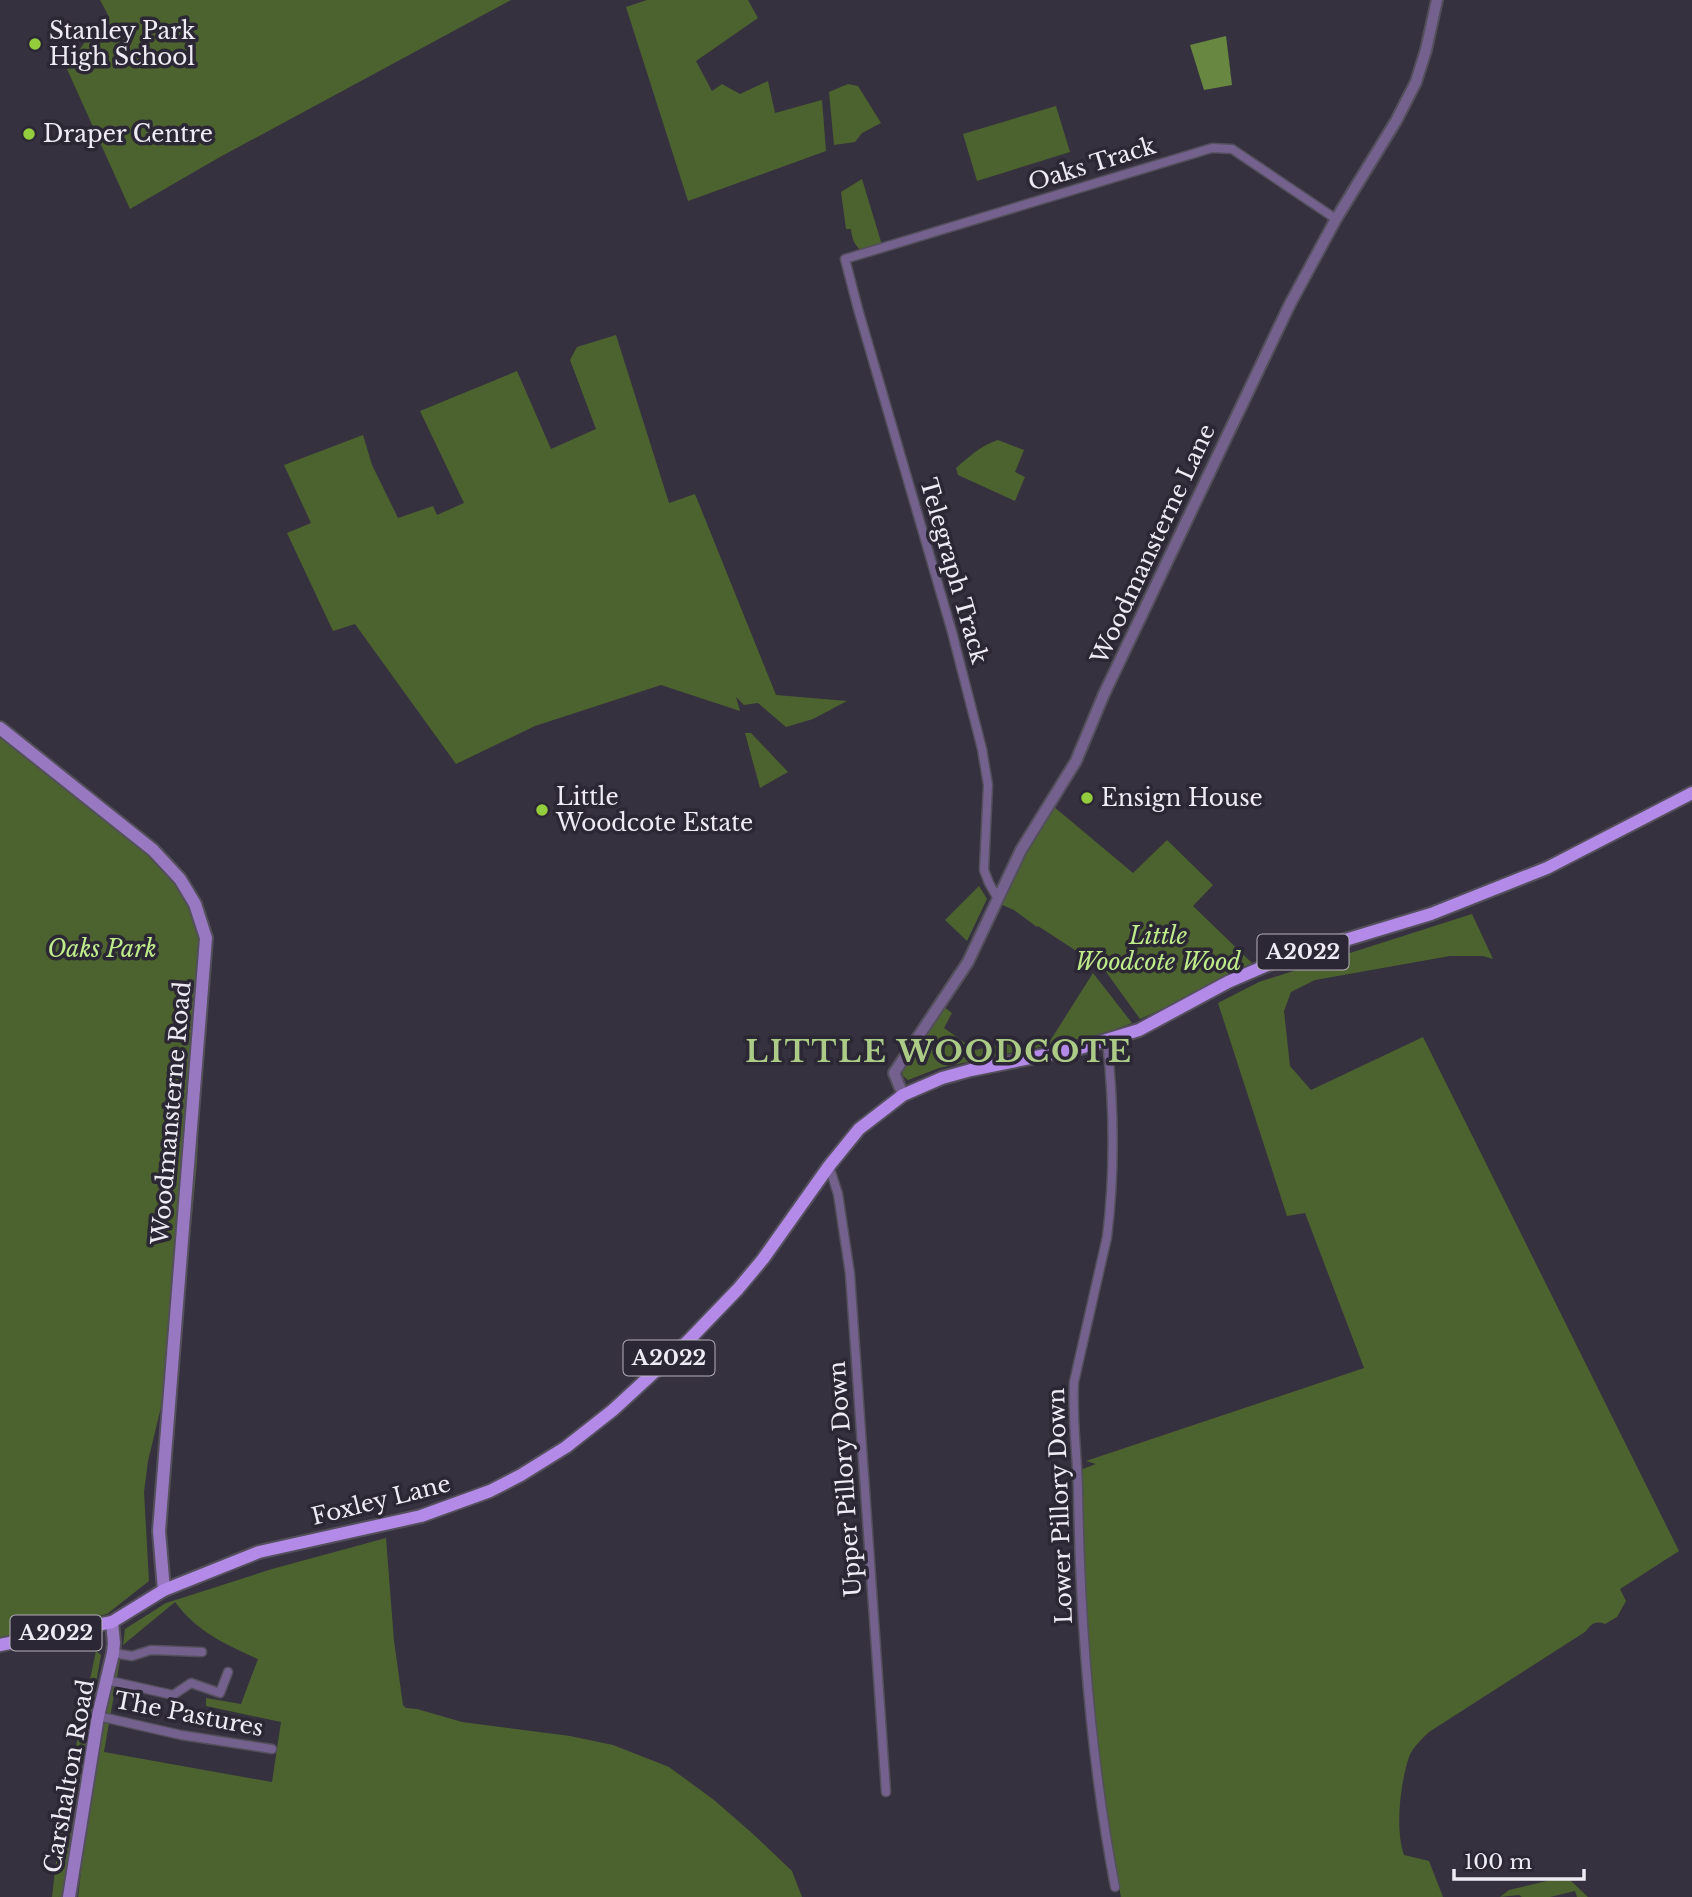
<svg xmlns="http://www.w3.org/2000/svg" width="1692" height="1897" font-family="'Libre Baskerville',serif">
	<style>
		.green { fill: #4c632f }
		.water { fill: #688842 }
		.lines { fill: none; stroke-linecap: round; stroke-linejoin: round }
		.minor-casing { stroke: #534f5b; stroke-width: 11 }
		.tertiary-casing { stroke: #534f5b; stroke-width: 14 }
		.secondary-casing { stroke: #534f5b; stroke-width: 16 }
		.primary-casing { stroke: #534f5b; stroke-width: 16 }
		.minor { stroke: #74618e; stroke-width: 8 }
		.tertiary { stroke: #74618e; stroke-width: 10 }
		.secondary { stroke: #9878c1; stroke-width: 12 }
		.primary { stroke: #b38ae8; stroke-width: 12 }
		.poi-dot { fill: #93cc3d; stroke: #2c2734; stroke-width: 2.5 }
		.labels { text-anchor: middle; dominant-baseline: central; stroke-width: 7; stroke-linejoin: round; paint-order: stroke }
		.shield { fill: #2c2734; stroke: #b4b0ba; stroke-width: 2 }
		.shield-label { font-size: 21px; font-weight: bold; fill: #eeebf4 }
		.poi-label { font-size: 23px; fill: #eeebf4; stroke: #2c2734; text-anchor: start }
		.street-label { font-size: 23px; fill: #eeebf4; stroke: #2c2734 }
		.park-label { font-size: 23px; font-style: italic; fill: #bfec8b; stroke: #2c2734 }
		.district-label { font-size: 30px; font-weight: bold; letter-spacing: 2px; fill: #abcb86; stroke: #2c2734 }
	</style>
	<rect width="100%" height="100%" fill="#36313e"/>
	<!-- green -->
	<path class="green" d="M100 0H511L220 157 130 209 67 69 84 43 106 32 109 17Z
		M647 0H748L758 18 696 61 712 91 722 84 740 94 768 81 775 113 822 100 826 151 688 201 626 7Z
		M848 84 858 86 881 123 862 133 855 142 834 145 829 92Z
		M1056 106 1070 152 977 181 963 134Z
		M862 179 882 245 862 251C854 245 852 239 851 229H846L841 192Z
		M616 335 669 503 695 494 776 695 847 701 813 719 786 727 758 703 744 705 736 697 740 711 661 685 535 726 456 764 355 624 333 631 287 533 311 523 284 465 363 435 372 465 398 518 433 506 437 515 464 503 420 411 517 371 551 449 596 429 570 360 577 347Z
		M998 440 1024 450 1015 472 1025 477 1015 501 958 475 956 468C969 457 981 445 998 440Z
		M0 728 180 879 206 938 197 1163 182 1320 148 1461 144 1492 149 1581 107 1614 0 1643Z
		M745 733H751L788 772 760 788Z
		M1053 806 1133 873 1167 840 1213 885 1193 906 1252 963 1176 1003 1140 1019 1104 969 1038 926 1037 927 1014 910 1000 904 1024 850Z
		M979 886 987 899 967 941 945 920Z
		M1472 914 1493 959 1483 956H1450L1315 980 1291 992 1284 1011 1290 1066 1311 1090 1423 1037 1679 1551 1620 1589 1626 1601 1617 1617 1605 1624C1594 1620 1591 1625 1585 1632L1429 1732C1422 1739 1412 1748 1409 1757 1400 1784 1395 1829 1404 1855L1429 1861 1443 1897H1121C1091 1757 1083 1613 1080 1470L1096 1464 1086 1461 1364 1368 1305 1213 1287 1216 1218 1003 1259 982Z
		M1093 973 1132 1023 1103 1034 939 1068 908 1080 903 1076 902 1070 944 1007 952 1013 944 1028 975 1050 1008 1043 1016 1048 1050 1041Z
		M386 1538 394 1641 403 1705 406 1708 417 1709 462 1722 570 1736 613 1745 669 1767 714 1800 753 1834 792 1871 802 1897H78L88 1812 115 1657 120 1660 104 1752 272 1782 281 1722 206 1706V1698L241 1704 258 1659C225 1644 197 1632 175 1602L123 1645 125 1629 166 1603 272 1569Z
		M96 1651 101 1655 74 1806 64 1897H52L61 1817Z
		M1559 1878 1570 1880 1588 1897H1577L1575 1891 1550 1897H1522L1519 1895 1500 1897 1509 1890Z"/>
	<!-- water -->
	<path class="water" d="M1226 36 1232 85 1204 90 1190 45Z"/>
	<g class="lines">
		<!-- minor casing -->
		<g class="minor-casing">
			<path id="minor" d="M997 897 989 883 984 870 988 785 982 749 952 632 858 309 845 259 1212 148 1232 149 1336 219
				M1107 1041C1114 1105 1115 1172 1107 1237L1074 1382C1072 1418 1077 1453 1078 1489 1080 1623 1090 1756 1115 1887
				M829 1166 838 1194 850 1274 886 1792
				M113 1653 132 1656 151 1650 202 1652
				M106 1680 173 1695 191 1683 220 1693 228 1672
				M98 1716 181 1735 272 1749"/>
		</g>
		<!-- tertiary casing -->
		<g class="tertiary-casing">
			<path id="tertiary" d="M903 1095 894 1073 968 962 1021 850 1076 761 1104 694 1290 304 1336 219 1396 121 1416 82 1426 50 1437 0"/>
		</g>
		<!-- secondary casing -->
		<g class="secondary-casing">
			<path id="secondary" d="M0 728 153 850 180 879 195 904 206 938 159 1531 164 1590
				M69 1897 98 1716 113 1653 114 1643 112 1622"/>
		</g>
		<!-- primary casing -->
		<g class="primary-casing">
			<path id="primary" d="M0 1645 112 1622 164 1590 259 1552 421 1516 490 1491 521 1475 566 1447 613 1410 688 1341 738 1289 763 1259 829 1166 859 1129 903 1095 942 1078 971 1070 1080 1048 1139 1030 1228 982 1279 960 1431 914 1547 868 1692 793"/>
		</g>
		<!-- minor -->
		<use href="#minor" class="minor"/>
		<!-- tertiary -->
		<use href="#tertiary" class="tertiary"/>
		<!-- secondary -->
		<use href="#secondary" class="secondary"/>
		<!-- primary -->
		<use href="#primary" class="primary"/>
	</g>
	<!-- markers -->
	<g class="poi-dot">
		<circle cx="35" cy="44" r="7"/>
		<circle cx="29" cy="134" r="7"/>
		<circle cx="1087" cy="798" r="7"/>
		<circle cx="542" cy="810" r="7"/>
	</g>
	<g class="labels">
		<!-- shield labels -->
		<g class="shield">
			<rect x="1257.5" y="934.5" width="91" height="35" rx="5"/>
			<rect x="623.5" y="1340.5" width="91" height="35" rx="5"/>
			<rect x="10.5" y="1615.5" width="91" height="35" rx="5"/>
		</g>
		<g class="shield-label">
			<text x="1303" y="952">A2022</text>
			<text x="669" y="1358">A2022</text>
			<text x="56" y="1633">A2022</text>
		</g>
		<!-- poi labels -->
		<g class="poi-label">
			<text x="49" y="31">Stanley Park<tspan x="49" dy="26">High School</tspan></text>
			<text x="43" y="134">Draper Centre</text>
			<text x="556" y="797">Little<tspan x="556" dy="26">Woodcote Estate</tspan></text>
			<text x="1101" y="798">Ensign House</text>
		</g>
		<!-- street labels -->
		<g class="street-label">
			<text transform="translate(1092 164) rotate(-17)">Oaks Track</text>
			<text transform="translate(1153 544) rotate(-65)">Woodmansterne Lane</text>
			<text transform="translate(954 571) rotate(74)">Telegraph Track</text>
			<text transform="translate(171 1113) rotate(-85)">Woodmansterne Road</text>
			<text transform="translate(845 1479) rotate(-94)">Upper Pillory Down</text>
			<text transform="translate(381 1500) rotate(-14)">Foxley Lane</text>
			<text transform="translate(1060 1506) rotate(-92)">Lower Pillory Down</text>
			<text transform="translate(189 1714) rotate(11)">The Pastures</text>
			<text transform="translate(69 1776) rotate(-80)">Carshalton Road</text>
		</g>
		<!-- park labels -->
		<g class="park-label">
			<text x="1158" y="936">Little<tspan x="1158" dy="26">Woodcote Wood</tspan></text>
			<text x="102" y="949">Oaks Park</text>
		</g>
		<!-- district labels -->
		<g class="district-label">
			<text x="939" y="1051">LITTLE WOODCOTE</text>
		</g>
	</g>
	<!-- scale -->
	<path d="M1454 1869v10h130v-10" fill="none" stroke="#eeebf4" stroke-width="3.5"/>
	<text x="1464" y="1869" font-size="21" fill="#eeebf4" stroke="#2c2734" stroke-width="5" paint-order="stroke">100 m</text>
</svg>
